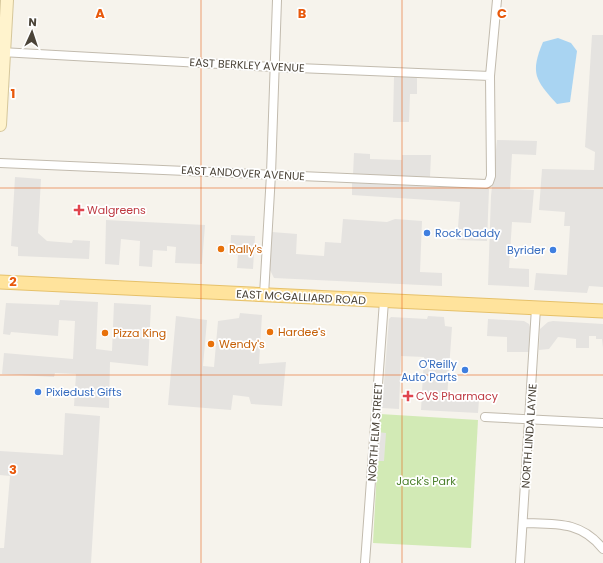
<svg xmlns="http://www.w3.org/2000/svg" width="603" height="563" font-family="Poppins,sans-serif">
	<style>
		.green { fill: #d2eab5 }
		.parking { fill: #e5e3e0 }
		.water { fill: #a9d4f2 }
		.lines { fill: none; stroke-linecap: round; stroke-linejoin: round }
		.minor-casing { stroke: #c2bbae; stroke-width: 10 }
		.secondary-casing { stroke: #d6c79b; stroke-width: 14 }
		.primary-casing { stroke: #e6c16a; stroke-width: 15 }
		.minor { stroke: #fff; stroke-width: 8 }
		.secondary { stroke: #fff3cd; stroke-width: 12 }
		.primary { stroke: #ffe39c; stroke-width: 13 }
		.grid { fill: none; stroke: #e8590c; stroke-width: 1; stroke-opacity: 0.55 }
		.health-dot { fill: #e0444e; stroke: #fff; stroke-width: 1.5 }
		.shop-dot { fill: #3f7fe0; stroke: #fff; stroke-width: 1.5 }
		.food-dot { fill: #e8710a; stroke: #fff; stroke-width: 1.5 }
		.labels { text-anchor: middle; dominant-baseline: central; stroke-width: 3.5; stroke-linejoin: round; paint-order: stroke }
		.street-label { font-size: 11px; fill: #4b4439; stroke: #fff }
		.health-label { font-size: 11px; fill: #be3a42; stroke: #fff; text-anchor: start }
		.shop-label { font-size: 11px; fill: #366cbe; stroke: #fff; text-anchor: start }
		.food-label { font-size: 11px; fill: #c56008; stroke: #fff; text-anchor: start }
		.park-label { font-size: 11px; fill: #4a7f2a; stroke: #fff }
		.grid-label { font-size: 13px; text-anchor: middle; font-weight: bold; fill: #e8590c; stroke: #fff; stroke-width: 3.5; stroke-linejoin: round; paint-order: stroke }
	</style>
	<rect width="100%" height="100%" fill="#f6f3ec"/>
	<!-- green -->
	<path class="green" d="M380 414 478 420 471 548 373 543Z"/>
	<!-- parking -->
	<path class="parking" d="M592 35H603V287L589 286 587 293 534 290 536 273 567 275 570 226H564L565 212 539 210 542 169 594 170 595 152 585 147Z
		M394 77H417V94H410L409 122H393Z
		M497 140 537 141 536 155 512 154 510 189 534 190 531 223 512 222 509 268 529 269V287L488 285 491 196Z
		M354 153 370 154V159L402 160V155H431L430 177 353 175Z
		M15 177 41 179 38 233 47 241 72 243 73 240 90 241 89 259 18 256V247L11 246Z
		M352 183 489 189 487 241 457 240 460 202 352 195Z
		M343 219 387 222 395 219 422 221 420 272 442 273V286L274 278 270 270 272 232 297 234 296 254 324 256 325 242 341 243Z
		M106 220 205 225 202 264 175 263 176 247 167 246V251L153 250 152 267 139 266 140 241 121 239 119 265 105 264Z
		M231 235 255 236 253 269 237 268 238 255 230 254Z
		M60 300 98 302 96 349 112 351 114 303 151 305 148 366 110 362 109 408 74 406 76 374 55 373 54 377 2 374 4 353 73 359 75 321 59 320 58 336 11 332 10 335 3 334 6 303 59 305Z
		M240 313 262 315 259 364 286 362 282 406 251 404 249 397 233 395 231 410 168 405 176 316 207 320 203 366 214 367 218 321 239 318Z
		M428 316 444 317 445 326 452 327 447 398 479 400 478 413 421 410 424 357 401 356 399 409 382 408 389 319 391 317 427 319Z
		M488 319 524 321 529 324 531 330 530 352H507V337L487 336Z
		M553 321 603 324V348L602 339H596V336H589V348H576V339L558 337 549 349 539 350 540 329 548 322Z
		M65 413 100 416 91 563H0V548H4L10 476 0 475V451L63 455Z
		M377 432 386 433 384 461H376Z"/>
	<!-- water -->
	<path class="water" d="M558 38 571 43 577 51 570 102 557 104C535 80 530 73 543 42Z"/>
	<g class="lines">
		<!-- minor casing -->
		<g class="minor-casing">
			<path id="minor" d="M1 52 274 67 490 76
				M0 163 486 184 489 182 491 176 490 76 497 0
				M264 295 271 174 277 0
				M485 417 603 423
				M523 523C556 524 581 521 603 549
				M365 563 384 301
				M520 563 536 308"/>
		</g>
		<!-- secondary casing -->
		<g class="secondary-casing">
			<path id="secondary" d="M0 125 7 0"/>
		</g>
		<!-- primary casing -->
		<g class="primary-casing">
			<path id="primary" d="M0 282 603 311"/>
		</g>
		<!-- minor -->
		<use href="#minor" class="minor"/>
		<!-- secondary -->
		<use href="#secondary" class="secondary"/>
		<!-- primary -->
		<use href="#primary" class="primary"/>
	</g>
	<!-- grid -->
	<path class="grid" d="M201 0V563M402 0V563M0 188H603M0 375H603"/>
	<!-- markers -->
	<g class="health-dot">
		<path d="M77 204h4v4h4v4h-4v4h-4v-4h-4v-4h4z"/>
		<path d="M406 390h4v4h4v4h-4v4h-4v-4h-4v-4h4z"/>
	</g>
	<g class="shop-dot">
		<circle cx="427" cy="233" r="4"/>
		<circle cx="553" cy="250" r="4"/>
		<circle cx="465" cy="370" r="4"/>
		<circle cx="38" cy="392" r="4"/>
	</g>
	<g class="food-dot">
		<circle cx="221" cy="249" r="4"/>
		<circle cx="270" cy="332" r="4"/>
		<circle cx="105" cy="333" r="4"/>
		<circle cx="211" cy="344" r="4"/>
	</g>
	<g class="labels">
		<!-- street labels -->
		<g class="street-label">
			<text transform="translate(247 65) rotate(3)">EAST BERKLEY AVENUE</text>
			<text transform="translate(243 173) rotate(3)">EAST ANDOVER AVENUE</text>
			<text transform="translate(301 297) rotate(3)">EAST MCGALLIARD ROAD</text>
			<text transform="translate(375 432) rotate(-86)">NORTH ELM STREET</text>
			<text transform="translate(529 436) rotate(-86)">NORTH LINDA LAYNE</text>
		</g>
		<!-- health labels -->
		<g class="health-label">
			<text x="87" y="210">Walgreens</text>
			<text x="416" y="396">CVS Pharmacy</text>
		</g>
		<!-- shop labels -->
		<g class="shop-label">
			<text x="435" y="233">Rock Daddy</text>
			<text x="545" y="250" text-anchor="end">Byrider</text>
			<text x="457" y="364" text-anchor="end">O'Reilly<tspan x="457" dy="13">Auto Parts</tspan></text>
			<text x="46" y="392">Pixiedust Gifts</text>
		</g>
		<!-- food labels -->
		<g class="food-label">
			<text x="229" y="249">Rally's</text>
			<text x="278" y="332">Hardee's</text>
			<text x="113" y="333">Pizza King</text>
			<text x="219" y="344">Wendy's</text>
		</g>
		<!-- park labels -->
		<g class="park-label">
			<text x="426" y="481">Jack's Park</text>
		</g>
	</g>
	<g class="grid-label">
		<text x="100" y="18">A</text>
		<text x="302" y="18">B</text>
		<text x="502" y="18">C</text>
		<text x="13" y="98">1</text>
		<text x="13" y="286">2</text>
		<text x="13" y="474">3</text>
	</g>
	<!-- north arrow -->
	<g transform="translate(32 32) rotate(3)" stroke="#ffffff" stroke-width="3" paint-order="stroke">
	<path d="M0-3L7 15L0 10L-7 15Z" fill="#4b4439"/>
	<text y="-6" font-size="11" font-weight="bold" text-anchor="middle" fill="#4b4439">N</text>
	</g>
</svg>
